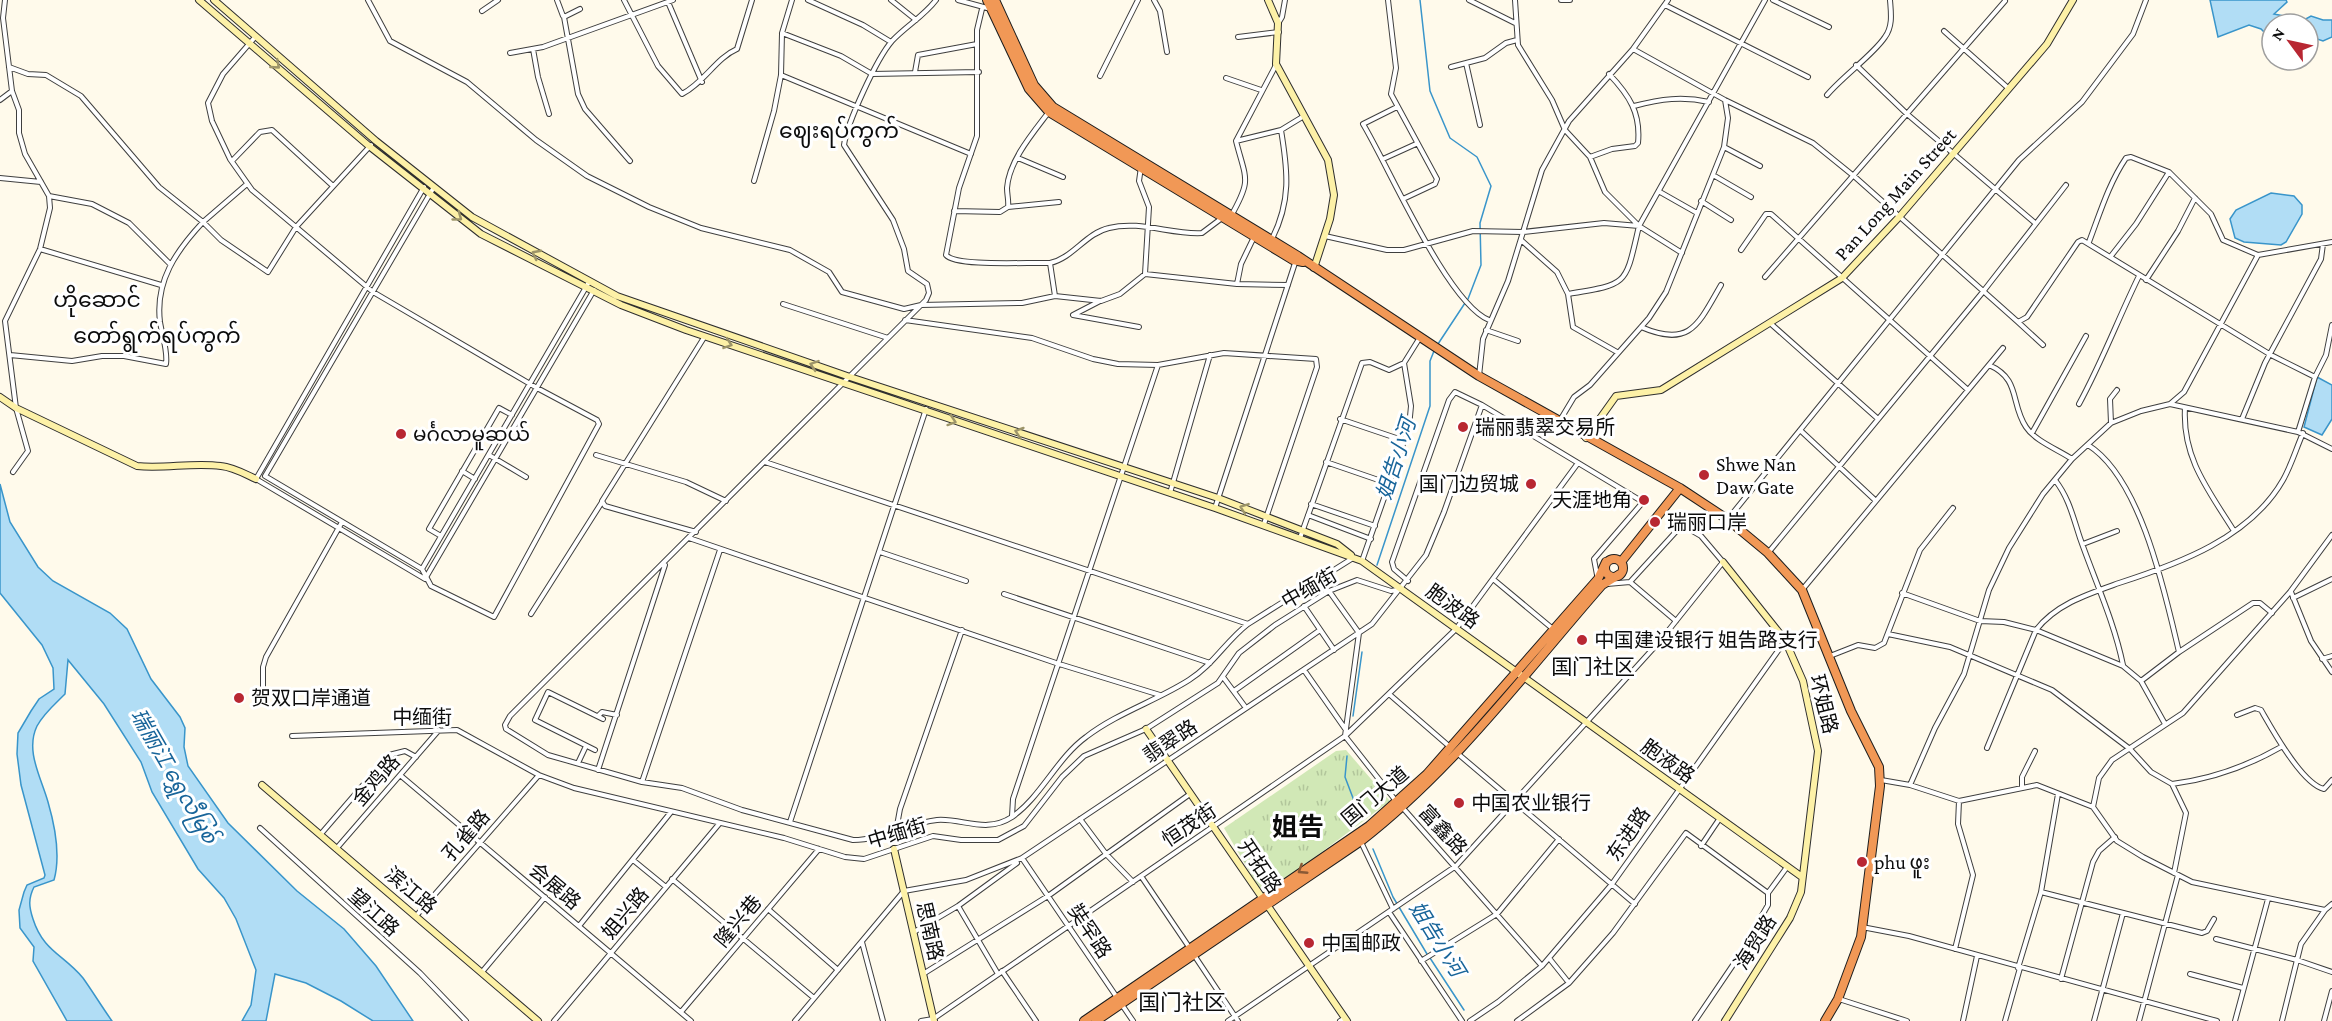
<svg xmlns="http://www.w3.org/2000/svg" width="2332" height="1021" font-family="'Crimson Pro','Noto Sans SC','Noto Sans Myanmar',serif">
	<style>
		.park { fill: url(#park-tufts) }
		.water { fill: #b1ddf5; stroke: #3995ca; stroke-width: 1.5 }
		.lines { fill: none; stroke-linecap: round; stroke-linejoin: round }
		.stream { stroke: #3995ca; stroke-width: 1.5 }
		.street-casing { stroke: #3f3f3f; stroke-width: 6 }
		.secondary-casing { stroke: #2e2e2e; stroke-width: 8 }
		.highway-casing { stroke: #1d1d1d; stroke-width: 10 }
		.street { stroke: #fff; stroke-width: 4 }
		.secondary { stroke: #fdf1a7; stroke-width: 6 }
		.highway { stroke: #f19856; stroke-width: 8 }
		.oneway { stroke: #9d9569 }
		.oneway2 { stroke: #8a5935 }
		.poi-dot { fill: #b82732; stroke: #fff; stroke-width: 2 }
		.labels { text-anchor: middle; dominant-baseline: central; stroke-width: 6; stroke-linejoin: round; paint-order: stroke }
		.street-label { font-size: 20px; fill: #0c0c0c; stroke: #fff }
		.poi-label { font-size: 20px; fill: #0c0c0c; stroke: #fff; text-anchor: start }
		.water-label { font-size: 21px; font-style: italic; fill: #18659a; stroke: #fff }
		.neighbourhood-label { font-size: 21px; fill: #0c0c0c; stroke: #fff }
		.quarter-label { font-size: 22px; fill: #0c0c0c; stroke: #fff }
		.district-label { font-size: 26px; font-weight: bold; fill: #0c0c0c; stroke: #fff }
	</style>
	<defs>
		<pattern id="park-tufts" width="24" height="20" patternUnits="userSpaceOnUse" patternTransform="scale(1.5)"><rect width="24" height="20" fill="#d1e8b6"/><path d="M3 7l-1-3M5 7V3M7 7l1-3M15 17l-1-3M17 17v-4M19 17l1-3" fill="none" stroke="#b2c69b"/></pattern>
	</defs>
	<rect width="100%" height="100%" fill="#fffaeb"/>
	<!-- park -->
	<path class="park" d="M1346 750 1390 801 1275 887 1259 888 1224 828 1336 751Z"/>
	<!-- water -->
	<path class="water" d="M2210 0H2286L2287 2 2274 14 2304 20 2311 16 2323 20H2332V37L2323 41 2308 36V24H2272V40L2261 29 2249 25 2218 37Z
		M2271 193 2294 196 2302 205V214L2286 242 2281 245 2244 242 2235 238 2230 219 2236 210Z
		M2317 377 2332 385V419L2322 435 2304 427Z
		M0 484 10 522 38 567 53 581 110 613 127 629 151 679 180 717 185 728 184 747 188 766 228 823 297 891 344 929 376 966 413 1021H373L341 1001 306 983 275 974 266 1021H242L251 1005 256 970 236 919 224 898 198 869 152 792 141 762 104 704 68 660 65 694C55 704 44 713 37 726 25 751 41 777 48 802 55 826 61 855 54 880L34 887C28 899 29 907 33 919 43 951 64 955 83 978 93 992 102 1007 112 1021H67L33 961 34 947 20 928 19 910 24 892 27 885 44 878 45 875 21 785 17 754 18 733 31 711 39 699 54 689 53 668 42 645 0 593Z"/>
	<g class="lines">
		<!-- stream -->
		<path class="stream" d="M1420 0 1430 91 1450 138 1477 157 1491 186 1480 223 1481 265 1468 299
			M1438 344 1465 303
			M1377 565 1430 406V361L1434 351
			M1353 716 1362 652
			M1347 756 1345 777 1361 819
			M1373 849 1393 897 1427 954
			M1430 958 1464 1010"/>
		<!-- street casing -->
		<g class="street-casing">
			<path id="street" d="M5 0 3 18 12 91 19 110V133L25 154 49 196 50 208 40 249 5 321 16 408 28 451 13 472
				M368 0 390 41 467 82 536 140 587 176 649 207 701 228 790 250 829 272 842 292 904 309 921 305 1022 303 1055 296 1101 301 1120 294 1145 274 1237 284 1288 285
				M557 0 563 16
				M624 0 658 66 682 94C704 83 716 58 737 49L752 0
				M808 0 863 25 891 42
				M891 0 916 20
				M936 0C924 16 906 26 892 41 877 58 847 123 844 145L893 220 904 249 908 271 927 284 929 293 926 300 510 716 505 725 506 729 548 755 642 782 682 788 742 810 853 840C882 840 908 823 937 820 963 818 986 834 1012 817 1041 797 1057 758 1086 737 1117 713 1156 701 1189 680 1213 665 1226 641 1248 624L1353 558
				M958 0 991 9
				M1154 0 1160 11 1167 52
				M1388 0 1396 68 1391 94 1437 179 1435 184 1403 199
				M1469 0 1515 23
				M1515 0 1518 45 1552 100 1565 130 1590 157 1605 192 1639 226 1682 253
				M1561 0H1570
				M1773 0 1829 27
				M668 2 702 82
				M1665 5 1808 77
				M580 9 564 17 578 94 585 109 630 161
				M982 9 977 30V136L959 188 946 255C956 267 1030 262 1050 263 1073 258 1086 233 1109 228 1140 220 1172 235 1202 233L1222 218
				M482 11 498 0
				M1279 22 1282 17 1285 0
				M1944 31 2008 88
				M782 33 841 56 872 74 979 72
				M256 36 223 74 208 103 212 121 230 159 252 190 373 292 537 388 597 420 599 424 494 617 431 586 422 569
				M1238 37 1279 32
				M533 49 538 77 549 114
				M1633 49 1725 100 1813 143 1855 177 2018 322 2027 317 2078 242 2082 240 2271 355 2315 377
				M510 53 543 47 673 0
				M1466 63 1480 125
				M1856 65 1907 114 2035 223
				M9 67 28 74 46 75 81 96 159 187 203 222C176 251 155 281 160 322 162 335 168 351 166 364L124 356H102L72 361 10 355
				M1451 67 1485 58 1506 43 1517 40
				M915 72 918 55 977 44
				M781 75 971 154
				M1100 76 1138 0
				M1226 78 1261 90
				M1827 95C1843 76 1874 54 1885 37 1893 26 1891 13 1890 0
				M0 100 12 91
				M1634 106C1661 99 1682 96 1709 102
				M1397 107 1363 124C1389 167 1447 303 1489 320
				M1236 141 1281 130 1304 116
				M1724 147 1760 166
				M1590 157 1612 149 1635 146 1638 143C1641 113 1629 95 1609 74
				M1018 158 1063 177
				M1383 159 1416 144
				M232 161 260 132 272 130 333 186
				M1141 167 1139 181 1149 207 1145 274
				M1713 175 1751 197
				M0 178 41 182
				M754 181 774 111 781 75 782 33 792 0
				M247 184 203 222 221 240 268 272 296 227 371 145
				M424 187 256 479 425 579 594 290
				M434 187 265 476 422 569 589 282
				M1660 192 1697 213
				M49 196 92 204 129 223 170 264
				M1701 201 1731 220
				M1008 207 1059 202
				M954 211 1000 212 1008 207C1009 201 1007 195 1007 188 1009 161 1032 134 1048 113
				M1231 216C1252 179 1246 180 1236 141L1276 65
				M1325 236 1387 250H1404L1473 231 1523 232 1604 223 1639 226
				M1272 239C1291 201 1288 172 1281 130
				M1521 240 1557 272 1568 294 1573 327 1617 352
				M2089 242C2100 213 2109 183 2126 158L2131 157 2169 172 2211 214 2223 240 2258 255 2332 242
				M40 249 161 285
				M1741 250 1766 214H1771L1968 390
				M2111 256 2136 224 2169 172
				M1050 263 1055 296
				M1765 277 2005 1
				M2146 280 2178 231 2195 198
				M1237 284 1241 264 1254 237
				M1568 294C1629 284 1625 286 1639 226L1765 0
				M1100 301 1073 315 1139 327
				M783 304 888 338
				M905 320 1032 338 1093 359 1118 364 1158 365 1224 353 1316 359 1317 367 1264 524
				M2018 322 2043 345
				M1770 323 1877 418
				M1641 327C1690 348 1698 325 1721 285
				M1486 330 1518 341
				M1989 365C2021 379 2010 403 2026 427 2035 441 2059 450 2072 459
				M1479 376 1483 339 1508 281 1542 170 1569 121 1633 49 1668 0
				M2079 404C2102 362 2118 319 2139 276
				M2170 404 2298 432 2332 449
				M2185 408C2182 458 2209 491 2234 531
				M1340 419 1405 441
				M2242 419 2265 363 2321 259 2323 244
				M1559 422 1574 397 1590 385 1649 318 1666 292 1724 147 1728 118 1725 100
				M2111 423 2110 399 2117 390
				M1800 430 1876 501
				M2298 432 2315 377 2326 355 2332 325
				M2032 433 2086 336
				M2088 445C2141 478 2165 593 2179 652
				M489 455 526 477
				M596 455 686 482 726 501
				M765 462 1248 624
				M1326 462 1390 484
				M462 471 475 479
				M2055 480C2069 498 2073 517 2080 538 2095 581 2114 621 2123 665
				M1170 493 1210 355
				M1311 504 1375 526
				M1215 508 1296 260
				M1308 515 1371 539
				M1728 519 2019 160 2082 102 2133 34 2146 0
				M696 532 605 506 602 501 705 336
				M441 536 429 529 495 415 499 408 512 415
				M689 538 1056 663 1160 695
				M1300 538 1362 363 1370 362 1389 370 1404 363
				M2083 544 2117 531
				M880 552 966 581
				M1768 553 1982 293 2066 185
				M1362 561 1409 427 1411 406 1404 363 1419 339
				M1493 579 1553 629
				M1408 581 1394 569 1392 562 1449 400 1455 392 1482 405 1643 502 1594 559 1597 575
				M1607 584 1630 582 1676 621
				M1802 590 2003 348
				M1329 591 1359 633 1345 736 1396 801
				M2291 592 2311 641 2332 672
				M1902 593 1980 621 2004 622 2036 630 2123 666 2141 681 2165 724
				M1004 594 1210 663
				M2293 598 2332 579
				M1304 606 1334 650
				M531 614 602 502
				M1888 634 1950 647 2052 690 2130 749 2151 772 2172 784 2186 813 2174 873
				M1830 656 1858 645 1875 648 1884 643 1920 550 1953 508
				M2322 659 2332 656
				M1304 670 1346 730
				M1223 677 1246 708
				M2141 681 2179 652 2253 603H2260L2272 613
				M1234 691 1320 630
				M1389 694 1450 747
				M263 696V667L266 657 342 522
				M2237 715 2255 708 2261 710C2272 729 2302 784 2324 789L2332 780
				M598 716 602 712 617 715
				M292 736 457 730 539 775 574 788 784 838 845 857 864 859 933 836 961 840H998L1024 826 1062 777 1084 756 1146 729 1218 683 1239 653 1275 625 1329 591 1357 580 1391 591 1402 589
				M1987 748 2036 630C2056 604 2088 594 2119 583 2178 564 2250 538 2283 480 2291 466 2296 449 2303 433
				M595 750 535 720 548 692 603 719
				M1457 753 1635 904
				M578 763 586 746
				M598 770 665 565
				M400 775 691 1021
				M1881 780 1910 785 1959 801 2037 785 2093 807 2117 841 2143 857 2192 882 2325 910 2332 904
				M642 782 720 550
				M2172 784C2212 779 2246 767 2281 747
				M1910 785 1935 728 1964 674 1989 590 2009 548 2043 494 2072 459 2111 423 2141 411 2170 404 2184 392 2258 255
				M2022 788V777L2035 751
				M1402 807 1542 966
				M2093 807 2099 778 2112 760 2183 713 2290 592 2332 535
				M1012 816 1013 799 1158 365
				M1080 819 1106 854 1133 882
				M790 822 926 409
				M260 828 420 973 466 1021
				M896 831 900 809 962 630
				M320 835 389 755 405 751 416 757
				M1361 842 1393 909
				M1701 846 1720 818
				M336 849 439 730
				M1022 858 1133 1021
				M633 860 666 887
				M1141 876 1189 947
				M672 879 814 998
				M2041 892 2202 933 2207 931 2214 919
				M1768 893 1787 867
				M958 906 998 974
				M768 909 838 970
				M2325 910 2301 944 2297 960 2332 972
				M1389 912 1462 1021
				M416 916 539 775
				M579 926 671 812
				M1862 927 1909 936 2217 1021
				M914 932 958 906 1017 863
				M2216 939 2297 960 2282 1021
				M862 942 883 1021
				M1955 949 1973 875 1958 824 1959 801
				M1194 955 1238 1021
				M1549 958 1569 983
				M1421 961 1497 914 1559 839
				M2018 968 2041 892 2058 794
				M1002 971 1036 1021
				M482 972 545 897
				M923 974 1048 896 1190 794
				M2190 974 2243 988
				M2061 979 2093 862 2099 851 2115 837
				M1839 999 1907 1021
				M681 1012 819 849
				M554 1021 719 824
				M795 1021 904 891 966 880 1022 858 1372 624 1426 555 1444 512 1482 405
				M921 1021 933 1019 1345 736 1456 629 1578 463
				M1228 1021 1456 866 1660 641 1723 562 1701 536 1682 525 1630 582
				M1340 1021 1345 1018
				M1470 1021 1498 1002 1542 966 1612 884 1785 641
				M1517 1021 1569 983 1613 933 1686 833 1768 893V905L1735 962 1695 1021
				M1963 1021 1977 956
				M2005 1021 2020 968
				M2094 1021 2123 913
				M2139 1021 2178 875
				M2235 1021 2268 899
				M2324 1021 2332 991"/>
		</g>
		<!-- secondary casing -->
		<g class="secondary-casing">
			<path id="secondary" d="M199 0 369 146 481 234 621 305 686 330 1215 508 1362 561 1802 877
				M214 0 376 141 472 217 617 296 850 377 1218 498 1337 544 1351 555
				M1268 0 1278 23 1276 64 1328 160 1334 195 1330 219 1314 268
				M0 397 16 408 137 466C165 469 193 462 221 466 233 467 245 474 256 479
				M1586 438 1616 396 1661 390 1842 278 1900 216 2047 44 2073 0
				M1723 562 1785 640 1803 681 1818 751 1801 892 1790 918 1725 1021
				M1146 729 1347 1021
				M262 785 538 1021
				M894 849 934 1021"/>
		</g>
		<!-- highway casing -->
		<g class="highway-casing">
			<path id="highway" d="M987 0 1029 89 1049 112 1293 260 1303 262
				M995 0 1034 85 1053 107 1298 256 1479 376 1680 488 1727 519 1768 553 1802 590 1851 711 1879 767 1880 786 1861 937 1838 999 1825 1021
				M1605 568a9 9 0 1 1 18 0a9 9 0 1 1-18 0Z
				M1621 562 1680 488
				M1084 1021 1369 826 1427 774 1598 579 1606 562
				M1096 1021 1361 841C1454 769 1525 673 1602 585L1620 574"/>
		</g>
		<!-- street -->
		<use href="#street" class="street"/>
		<!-- secondary -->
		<use href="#secondary" class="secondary"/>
		<!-- highway -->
		<use href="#highway" class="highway"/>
	</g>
	<!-- one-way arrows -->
	<defs><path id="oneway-chevron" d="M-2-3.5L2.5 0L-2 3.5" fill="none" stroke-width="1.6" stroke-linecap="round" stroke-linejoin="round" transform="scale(1.5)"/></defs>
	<g class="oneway">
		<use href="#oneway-chevron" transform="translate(276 65) rotate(41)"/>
		<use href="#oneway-chevron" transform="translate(458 217) rotate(36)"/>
		<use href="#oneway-chevron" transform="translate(536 254) rotate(-152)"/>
		<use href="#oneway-chevron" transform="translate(728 344) rotate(19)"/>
		<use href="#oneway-chevron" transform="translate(814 365) rotate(-161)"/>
		<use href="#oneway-chevron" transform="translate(952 421) rotate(18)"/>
		<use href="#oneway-chevron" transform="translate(1019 432) rotate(-162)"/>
		<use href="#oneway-chevron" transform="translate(1244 508) rotate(-160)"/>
	</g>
	<use class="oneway2" href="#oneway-chevron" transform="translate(1302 870) rotate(147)"/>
	<!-- markers -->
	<g class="poi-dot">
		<circle cx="1463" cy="427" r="6"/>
		<circle cx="401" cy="434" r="6"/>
		<circle cx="1704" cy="475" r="6"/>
		<circle cx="1531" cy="484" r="6"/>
		<circle cx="1644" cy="500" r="6"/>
		<circle cx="1655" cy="522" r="6"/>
		<circle cx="1582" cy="640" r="6"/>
		<circle cx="239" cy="698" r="6"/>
		<circle cx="1459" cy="803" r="6"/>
		<circle cx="1862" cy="862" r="6"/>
		<circle cx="1309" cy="943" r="6"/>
	</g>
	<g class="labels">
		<!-- street labels -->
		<g class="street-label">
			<text transform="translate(1895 194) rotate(-48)">Pan Long Main Street</text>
			<text transform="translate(1309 588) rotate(-30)">中缅街</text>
			<text transform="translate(1453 606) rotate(36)">胞波路</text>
			<text transform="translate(1824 704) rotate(76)">环姐路</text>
			<text x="422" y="717">中缅街</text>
			<text transform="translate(1170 741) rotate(-34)">翡翠路</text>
			<text transform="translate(1668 761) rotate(35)">胞液路</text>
			<text transform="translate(376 780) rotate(-49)">金鸡路</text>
			<text transform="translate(1375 796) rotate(-40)">国门大道</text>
			<text transform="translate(1189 825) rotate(-34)">恒茂街</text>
			<text transform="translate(1443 830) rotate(47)">富鑫路</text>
			<text transform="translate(897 833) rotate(-17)">中缅街</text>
			<text transform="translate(1628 834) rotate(-56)">东进路</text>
			<text transform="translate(466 835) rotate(-49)">孔雀路</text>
			<text transform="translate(1260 866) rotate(56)">开拓路</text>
			<text transform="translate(555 886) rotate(40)">会展路</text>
			<text transform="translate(411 890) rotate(40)">滨江路</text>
			<text transform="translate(374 912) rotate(42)">望江路</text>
			<text transform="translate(625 913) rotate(-50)">姐兴路</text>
			<text transform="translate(738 921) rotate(-50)">隆兴巷</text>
			<text transform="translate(930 931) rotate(77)">思南路</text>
			<text transform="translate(1090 931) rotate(56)">奘罕路</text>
			<text transform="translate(1755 942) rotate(-58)">海贸路</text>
		</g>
		<!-- poi labels -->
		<g class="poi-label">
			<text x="1475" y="427">瑞丽翡翠交易所</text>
			<text x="413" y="434">မင်္ဂလာမူဆယ်</text>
			<text x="1716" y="464">Shwe Nan<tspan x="1716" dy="23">Daw Gate</tspan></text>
			<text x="1519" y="484" text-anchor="end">国门边贸城</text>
			<text x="1632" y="500" text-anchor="end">天涯地角</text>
			<text x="1667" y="522">瑞丽口岸</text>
			<text x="1594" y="640">中国建设银行 姐告路支行</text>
			<text x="251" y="698">贺双口岸通道</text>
			<text x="1471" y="803">中国农业银行</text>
			<text x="1874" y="862">phu ဖူး</text>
			<text x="1321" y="943">中国邮政</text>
		</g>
		<!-- water labels -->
		<g class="water-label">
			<text transform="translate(1396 459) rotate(-72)">姐告小河</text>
			<text transform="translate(174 776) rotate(60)">瑞丽江 ရွှေလီမြစ်</text>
			<text transform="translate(1437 939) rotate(58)">姐告小河</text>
		</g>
		<!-- neighbourhood labels -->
		<g class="neighbourhood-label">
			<text x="1593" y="667">国门社区</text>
		</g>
		<!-- quarter labels -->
		<g class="quarter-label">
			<text x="839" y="130">ဈေးရပ်ကွက်</text>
			<text x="97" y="299">ဟိုဆောင်</text>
			<text x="157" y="335">တော်ရွက်ရပ်ကွက်</text>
			<text x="1182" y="1002">国门社区</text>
		</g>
		<!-- district labels -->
		<g class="district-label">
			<text x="1298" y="827">姐告</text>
		</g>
	</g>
	<!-- north arrow -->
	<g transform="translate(2290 42) rotate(303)"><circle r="28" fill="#ffffff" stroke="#9e9e9e" stroke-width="1.5"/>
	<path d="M0-4.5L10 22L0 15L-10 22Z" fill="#b82732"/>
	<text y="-9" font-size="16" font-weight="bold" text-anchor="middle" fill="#0c0c0c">N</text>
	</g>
</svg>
